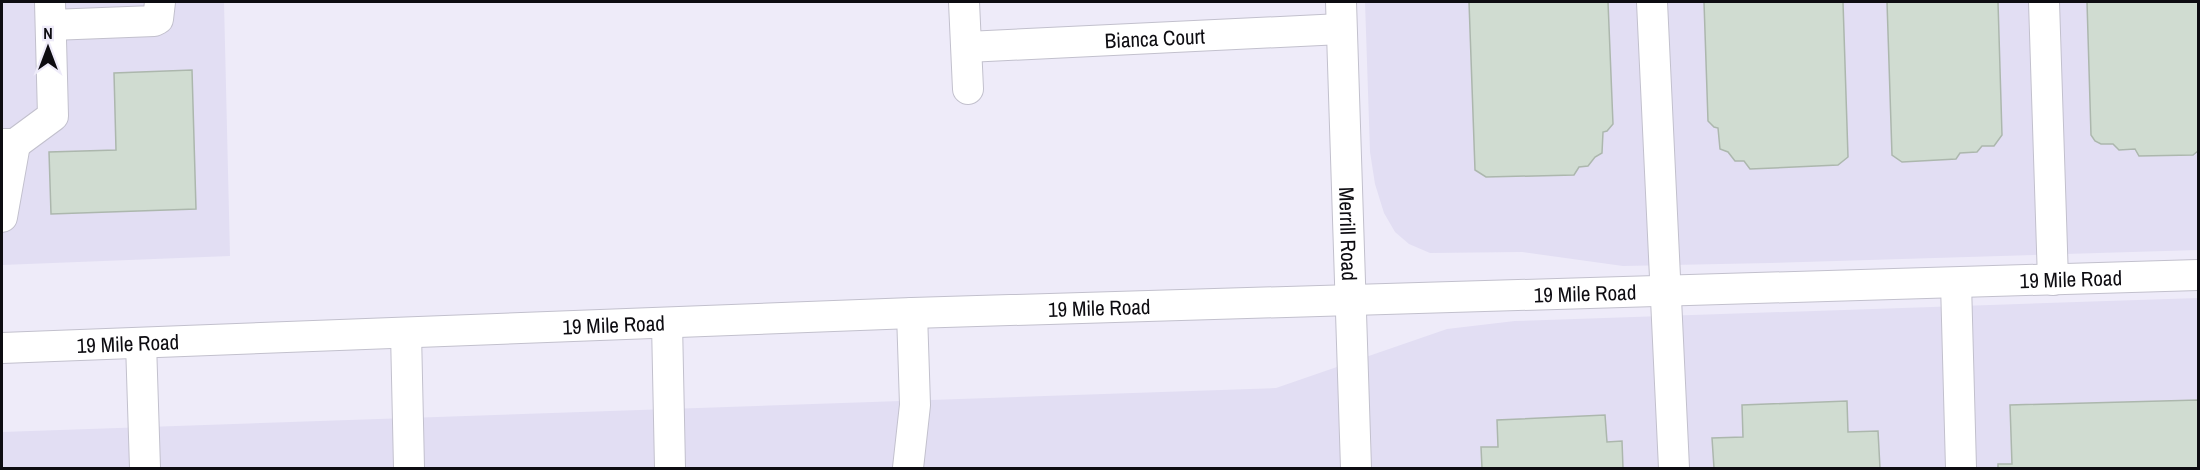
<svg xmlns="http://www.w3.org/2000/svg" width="2200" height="470" font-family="'Archivo Narrow',sans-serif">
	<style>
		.built { fill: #e2def3 }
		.building { fill: #d0dcd1; stroke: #acb7ad; stroke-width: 1.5 }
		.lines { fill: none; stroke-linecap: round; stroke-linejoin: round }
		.minor-casing { stroke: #c2c0cd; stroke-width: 32 }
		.minor { stroke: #fff; stroke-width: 30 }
		.labels { text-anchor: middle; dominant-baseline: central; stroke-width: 4.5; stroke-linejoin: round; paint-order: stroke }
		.street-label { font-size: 21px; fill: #0d0c11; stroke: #eeebf9 }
	</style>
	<rect width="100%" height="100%" fill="#eeebf9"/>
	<!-- built -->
	<path class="built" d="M2 2H224L230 256 2 265Z
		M1365 2H2198V250L1770 263 1623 266 1522 252 1430 253 1409 244 1395 232 1384 213 1375 184 1370 152Z
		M2198 298V468H2V432L1276 388 1447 329 1515 321Z"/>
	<!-- building -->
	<path class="building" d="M1469 2H1608L1613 124 1607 131 1603 132 1602 153 1595 157 1588 166 1579 167 1574 175 1486 177 1475 170Z
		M1704 2H1843L1848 157 1838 165 1750 169 1744 161H1735L1728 152 1720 149 1718 128 1714 127 1708 121Z
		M1887 2H1998L2002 135 1994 146H1982L1977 152 1960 153 1956 159 1902 162 1892 155Z
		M2087 2H2198V151L2193 155 2139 156 2135 149 2119 150 2113 144H2101L2095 141 2091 135Z
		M192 70 196 209 51 214 49 152 116 150 114 73Z
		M2198 400V468H1998V464H2012L2010 405Z
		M1847 401 1848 432 1878 431 1880 468H1714L1712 438 1743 437 1742 405Z
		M1605 415 1607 442 1622 441 1623 468H1482L1481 447H1498L1497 420Z"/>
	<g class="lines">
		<!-- minor casing -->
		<g class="minor-casing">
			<g id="minor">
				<path d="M964 2 968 89"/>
				<path id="s1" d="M1341 2 1356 468"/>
				<path d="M1652 2 1674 468"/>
				<path d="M2044 2 2053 280"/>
				<path d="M51 25 154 21 158 19 160 2"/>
				<path id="s2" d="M967 47 1341 29"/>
				<path d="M2 144H15L2 217"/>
				<path d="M15 144 53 116 50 2"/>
				<path d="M1956 283 1961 468"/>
				<path d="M667 323 670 468"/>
				<path d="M406 333 409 468"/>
				<path d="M141 343 145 468"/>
				<path id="s3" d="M2 348 912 313 2198 275"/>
				<path d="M908 468 915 405 912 313"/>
			</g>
		</g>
		<!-- minor -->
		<use href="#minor" class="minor"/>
	</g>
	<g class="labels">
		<!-- street labels -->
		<g class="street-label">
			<text stroke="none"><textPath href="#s2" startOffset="188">Bianca Court</textPath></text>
			<text stroke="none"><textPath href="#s1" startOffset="232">Merrill Road</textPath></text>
			<text stroke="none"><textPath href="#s3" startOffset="2070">19 Mile Road</textPath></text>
			<text stroke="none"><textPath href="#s3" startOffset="1584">19 Mile Road</textPath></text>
			<text stroke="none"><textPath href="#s3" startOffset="1098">19 Mile Road</textPath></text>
			<text stroke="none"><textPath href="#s3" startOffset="612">19 Mile Road</textPath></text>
			<text stroke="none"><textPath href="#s3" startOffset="126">19 Mile Road</textPath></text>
		</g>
	</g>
	<!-- border -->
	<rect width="2200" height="470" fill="none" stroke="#0d0c11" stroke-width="6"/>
	<!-- north arrow -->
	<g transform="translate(48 48)" stroke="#eeebf9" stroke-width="4.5" paint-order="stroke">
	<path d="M0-4.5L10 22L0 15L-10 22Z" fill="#0d0c11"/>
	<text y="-9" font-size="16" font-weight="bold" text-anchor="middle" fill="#0d0c11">N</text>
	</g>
</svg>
